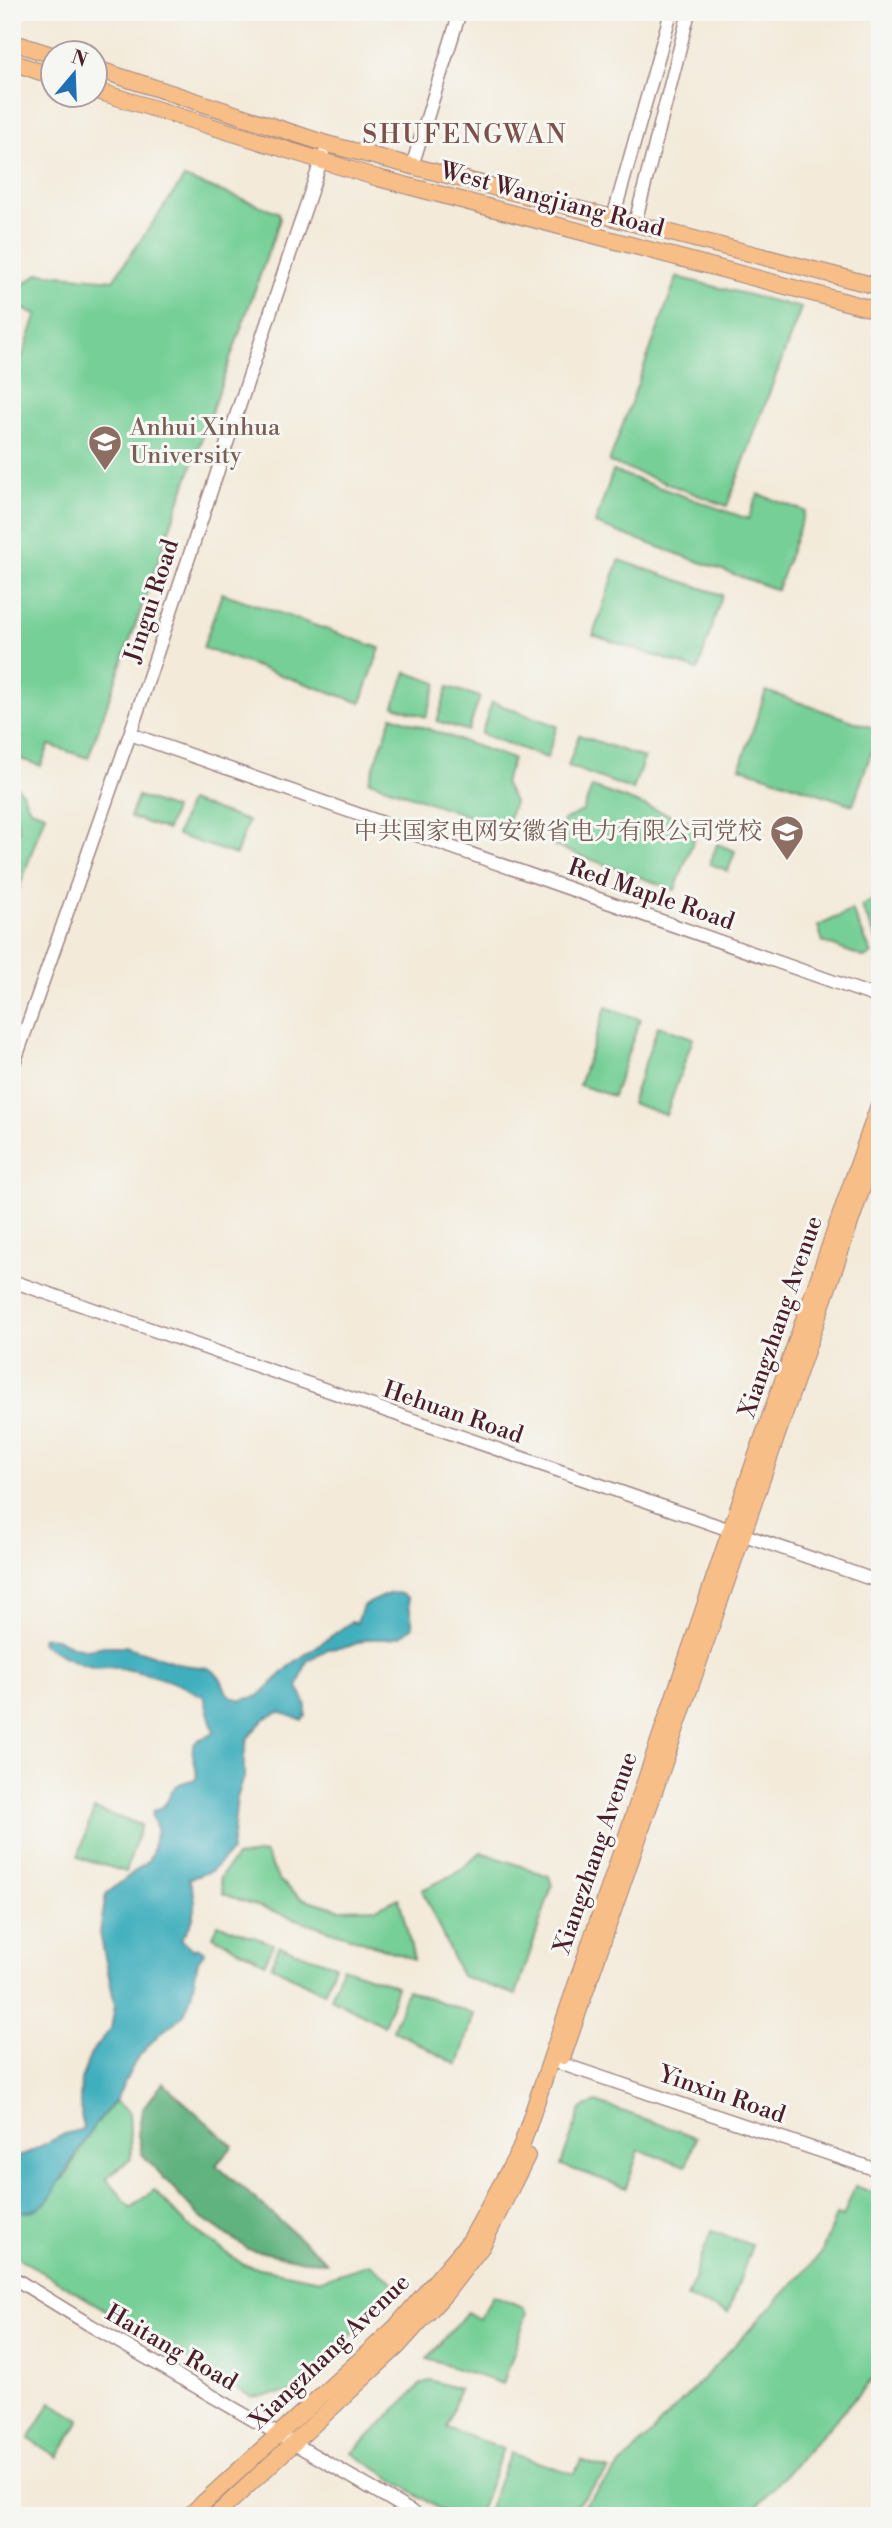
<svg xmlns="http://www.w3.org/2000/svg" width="892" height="2528" font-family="'Libre Bodoni','Noto Serif SC',serif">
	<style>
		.green { fill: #75cf96; stroke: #607760; stroke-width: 2 }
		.forest { fill: #60b27f; stroke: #556855; stroke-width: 2 }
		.water { fill: #41afbd; stroke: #466774; stroke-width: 2 }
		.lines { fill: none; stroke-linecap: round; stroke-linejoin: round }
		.minor-casing { stroke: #9e8482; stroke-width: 15 }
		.major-casing { stroke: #9e8482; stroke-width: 18 }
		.minor { stroke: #fff; stroke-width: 12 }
		.major { stroke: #f7be87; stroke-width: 16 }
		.labels { text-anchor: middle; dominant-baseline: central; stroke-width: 6; stroke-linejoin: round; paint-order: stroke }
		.street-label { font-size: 24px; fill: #4a1f2b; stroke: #f6f6f2 }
		.education-label { font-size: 24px; fill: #785e54; stroke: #f6f6f2; text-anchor: start }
		.neighbourhood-label { font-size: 26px; letter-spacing: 2px; fill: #7c504b; stroke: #f6f6f2 }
	</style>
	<rect width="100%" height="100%" fill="#f6f6f2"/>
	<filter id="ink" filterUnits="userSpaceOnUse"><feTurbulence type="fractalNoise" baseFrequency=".0143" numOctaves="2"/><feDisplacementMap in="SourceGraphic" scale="14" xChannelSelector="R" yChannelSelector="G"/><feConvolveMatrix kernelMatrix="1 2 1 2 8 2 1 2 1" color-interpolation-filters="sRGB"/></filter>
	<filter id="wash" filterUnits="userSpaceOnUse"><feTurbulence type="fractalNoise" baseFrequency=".00686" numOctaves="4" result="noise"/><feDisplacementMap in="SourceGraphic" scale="28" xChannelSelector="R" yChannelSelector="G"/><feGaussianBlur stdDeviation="1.57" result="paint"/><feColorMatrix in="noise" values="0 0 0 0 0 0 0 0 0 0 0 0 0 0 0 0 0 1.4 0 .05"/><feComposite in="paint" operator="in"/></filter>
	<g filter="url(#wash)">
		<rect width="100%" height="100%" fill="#f3ead9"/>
		<!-- green -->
		<path class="green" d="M184 178 278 212 280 219 88 758 49 745 41 766 12 756V386L37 314 12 306V293L39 273 113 280Z
			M677 277 801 308 727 506 609 462Z
			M613 471 748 519 758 494 805 511 777 590 595 524Z
			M619 560 722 595 698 670 593 635Z
			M222 593 380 648 361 703 203 648Z
			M406 672 437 683 426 717 394 706Z
			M448 687 480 697 468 731 437 721Z
			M766 691 879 730 853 805 740 767Z
			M492 702 557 726 547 758 481 734Z
			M392 716 513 759 504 783 514 802 505 829 369 781Z
			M579 735 644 758 633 790 568 766Z
			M12 782 22 792 30 809 45 814 12 909V828L19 830V828L12 805Z
			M592 787 699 825 675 890 554 846 564 820 583 811Z
			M138 796 174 809 167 830 130 817Z
			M189 801 248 821 236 855 177 835Z
			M717 844 735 851 728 871 710 864Z
			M880 897V946L861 906Z
			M852 910 872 954 865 958 823 942 818 926Z
			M606 1007 640 1019 613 1096 579 1085Z
			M658 1026 693 1038 666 1115 631 1103Z
			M94 1809 141 1825 126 1872 78 1857Z
			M481 1852 549 1876 552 1886 516 1995 461 1976 422 1890 457 1873Z
			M265 1853 279 1880 301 1898 339 1909 378 1908 399 1898 414 1959 223 1894 220 1877 236 1857Z
			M218 1924 273 1944 265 1963 213 1936Z
			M279 1946 335 1965 324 1993 271 1966Z
			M342 1967 397 1986 384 2026 331 1998Z
			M407 1990 474 2014 458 2065 393 2030Z
			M115 2101 129 2112 131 2159 106 2178 131 2208 154 2190 186 2224 244 2265 320 2280 370 2264 396 2285 369 2317 293 2392 251 2397 12 2254V2210L29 2212 64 2178 93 2127Z
			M596 2102 696 2137 686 2166 639 2150 626 2188 561 2165 581 2109Z
			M855 2186 880 2195V2371L748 2516H573L821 2254 836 2215 843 2217Z
			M711 2231 752 2245 728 2313 687 2298Z
			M493 2295 523 2307 527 2313 503 2384 427 2359 467 2312 479 2319Z
			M430 2380 459 2389 447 2428 503 2449 478 2516H450L352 2453 421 2384Z
			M51 2402 80 2420 58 2457 29 2439Z
			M510 2453 574 2474 581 2460 609 2470 565 2516H486Z"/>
		<!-- forest -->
		<path class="forest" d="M163 2083 233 2146 216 2165 327 2262 304 2261 248 2249 198 2215 142 2154 138 2135 142 2110Z"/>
		<!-- water -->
		<path class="water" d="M399 1593 408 1598 413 1627 402 1635 390 1639H368L347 1647 328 1649 307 1661 298 1686 306 1706V1716L302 1720 279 1712 264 1719 247 1739 244 1757V1777L237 1798 231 1852 211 1871 189 1879C199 1903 197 1919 181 1939L193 1950 197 1947 205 1952 198 1961 191 1996 184 2015 158 2035 137 2058 115 2101 93 2127 49 2199C37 2212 29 2213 12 2210V2156H21L65 2134 83 2129 80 2103 81 2080 91 2053 111 2029 115 2005 100 1933 106 1894 148 1861 152 1853 157 1829 152 1816 153 1811C174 1804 166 1792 178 1785 182 1782 190 1781 196 1779 200 1767 185 1749 198 1740 203 1737 209 1737 214 1733L204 1697C176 1681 141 1670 109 1667 103 1667 98 1669 92 1667 74 1663 58 1653 42 1644L41 1639 45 1637 56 1638 72 1646 88 1650 104 1646H125L183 1665 208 1668 215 1672 221 1679 226 1691 232 1697 241 1700 259 1696 292 1664 351 1622 357 1623 363 1606 388 1594Z"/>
	</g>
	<g filter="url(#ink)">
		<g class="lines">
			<!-- minor casing -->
			<g class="minor-casing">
				<path id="minor" d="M412 166 460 12
					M613 218 671 12
					M635 223 689 12
					M130 734 880 998
					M12 1069 130 734 323 155
					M12 1281 880 1582
					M550 2060 880 2171
					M12 2277 90 2325 419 2516"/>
			</g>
			<!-- major casing -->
			<g class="major-casing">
				<path id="major" d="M12 42 52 55
					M12 62 52 76
					M94 68 327 144 880 287
					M94 90 378 178 880 311
					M563 2056 880 1136
					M189 2516 395 2328 470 2241 520 2150 730 1532 880 1102
					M215 2516 397 2347 444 2295 482 2246 527 2156"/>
			</g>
			<!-- minor -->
			<use href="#minor" class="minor"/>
			<!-- major -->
			<use href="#major" class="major"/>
		</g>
	</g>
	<!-- icons -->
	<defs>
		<g id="university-pin" transform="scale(1.75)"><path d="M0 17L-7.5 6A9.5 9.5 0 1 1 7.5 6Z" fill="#8d6e63" stroke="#f6f6f2"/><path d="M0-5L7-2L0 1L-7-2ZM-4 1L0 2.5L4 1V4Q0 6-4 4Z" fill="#fff"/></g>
	</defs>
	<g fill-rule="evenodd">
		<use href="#university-pin" x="105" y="442"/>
		<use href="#university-pin" x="787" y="832"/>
	</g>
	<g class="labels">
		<!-- street labels -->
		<g class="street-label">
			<text transform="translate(552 200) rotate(15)">West Wangjiang Road</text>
			<text transform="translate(152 601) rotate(-72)">Jingui Road</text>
			<text transform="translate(651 895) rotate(19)">Red Maple Road</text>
			<text transform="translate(781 1317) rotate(-71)">Xiangzhang Avenue</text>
			<text transform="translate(453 1413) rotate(19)">Hehuan Road</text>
			<text transform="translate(596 1853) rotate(-71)">Xiangzhang Avenue</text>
			<text transform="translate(722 2095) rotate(19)">Yinxin Road</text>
			<text transform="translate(171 2348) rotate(30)">Haitang Road</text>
			<text transform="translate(330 2352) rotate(-44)">Xiangzhang Avenue</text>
		</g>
		<!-- education labels -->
		<g class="education-label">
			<text x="130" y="428">Anhui Xinhua<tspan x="130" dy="28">University</tspan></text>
			<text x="762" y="832" text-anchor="end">中共国家电网安徽省电力有限公司党校</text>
		</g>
		<!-- neighbourhood labels -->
		<g class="neighbourhood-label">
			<text x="465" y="135">SHUFENGWAN</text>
		</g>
	</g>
	<!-- margin -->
	<rect width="892" height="2528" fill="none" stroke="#f6f6f2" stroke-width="42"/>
	<!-- north arrow -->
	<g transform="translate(74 74) rotate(19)"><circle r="33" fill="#f6f6f2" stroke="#b1a0a2" stroke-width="2"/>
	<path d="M0-5L12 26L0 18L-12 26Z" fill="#1f6fb2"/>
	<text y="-10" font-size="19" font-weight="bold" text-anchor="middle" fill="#4a1f2b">N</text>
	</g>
</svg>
